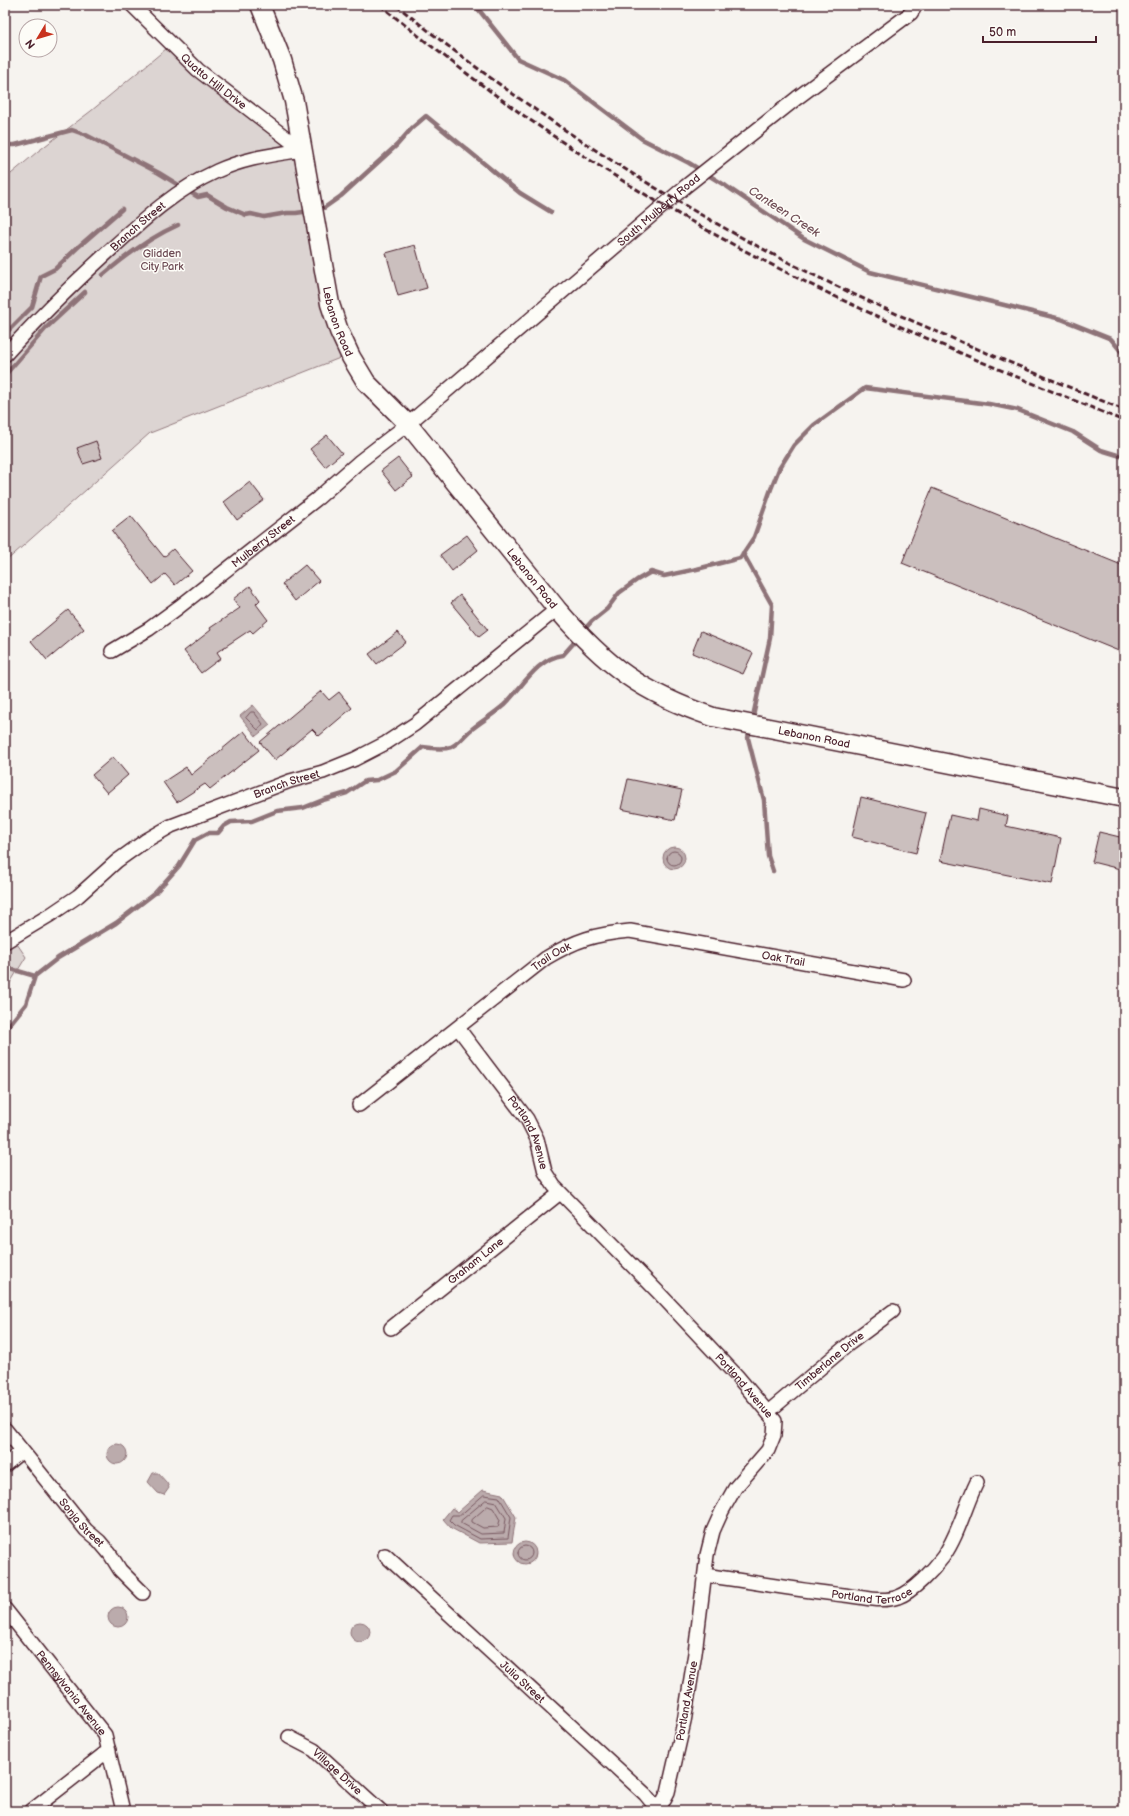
<svg xmlns="http://www.w3.org/2000/svg" width="1129" height="1816" font-family="'Balsamiq Sans',sans-serif">
	<style>
		.green { fill: #dcd4d2; stroke: #937a7e }
		.water { fill: #bbabac; stroke: #8e7378 }
		.lines { fill: none; stroke-linecap: round; stroke-linejoin: round }
		.shore { stroke: #77575f; stroke-width: 1 }
		.stream { stroke: #8e7378; stroke-width: 4.5 }
		.building { fill: #cbbfbe; stroke: #4a1f2b }
		.street-casing { stroke: #4a1f2b; stroke-width: 16 }
		.secondary-casing { stroke: #4a1f2b; stroke-width: 21 }
		.street { stroke: #fdfcf7; stroke-width: 13 }
		.secondary { stroke: #fdfcf7; stroke-width: 18 }
		.rail { stroke: #4a1f2b; stroke-width: 3; stroke-dasharray: 6 3; stroke-linecap: butt }
		.labels { text-anchor: middle; dominant-baseline: central; stroke-width: 3; stroke-linejoin: round; paint-order: stroke }
		.street-label { font-size: 11px; fill: #4a1f2b; stroke: #fdfcf7 }
		.park-label { font-size: 11px; fill: #6e4c55; stroke: #fdfcf7 }
		.water-label { font-size: 12px; font-style: italic; fill: #725058; stroke: #fdfcf7 }
	</style>
	<rect width="100%" height="100%" fill="#f6f3ef"/>
	<filter id="ink" filterUnits="userSpaceOnUse"><feTurbulence type="fractalNoise" baseFrequency=".025" numOctaves="2"/><feDisplacementMap in="SourceGraphic" scale="8" xChannelSelector="R" yChannelSelector="G"/><feConvolveMatrix kernelMatrix="1 2 1 2 8 2 1 2 1" color-interpolation-filters="sRGB"/></filter>
	<g filter="url(#ink)">
		<!-- green -->
		<path class="green" d="M172 44 302 150 350 354 150 433 5 562V179L37 152 91 111Z
			M13 938 26 957 5 991V942Z"/>
		<!-- water -->
		<path class="water" d="M253 705 270 725 256 736 240 716Z
			M663 858a11 11 0 1 1 22 0a11 11 0 1 1-22 0Z
			M107 1454a10 10 0 1 1 20 0a10 10 0 1 1-20 0Z
			M153 1473H158L167 1483 169 1488 164 1495 158 1493 148 1482Z
			M483 1490 502 1494 516 1517 512 1542 479 1543 451 1528 443 1519 452 1508 458 1512Z
			M514 1553a11 11 0 1 1 22 0a11 11 0 1 1-22 0Z
			M108 1617a10 10 0 1 1 20 0a10 10 0 1 1-20 0Z
			M350 1632a10 10 0 1 1 20 0a10 10 0 1 1-20 0Z"/>
		<g class="lines">
			<!-- shore -->
			<path class="shore" d="M251 712H254L263 724 258 730 246 718Z
				M667 858a7 7 0 1 1 14 0a7 7 0 1 1-14 0Z
				M484 1495 499 1497 511 1517 508 1538 480 1539 454 1525 449 1520 452 1515H460Z
				M486 1500 496 1502 506 1518 504 1533 481 1534 461 1523V1521Z
				M488 1506 493 1508 500 1520 498 1527 483 1528 472 1522V1520Z
				M518 1553a7 7 0 1 1 14 0a7 7 0 1 1-14 0Z"/>
			<!-- stream -->
			<path class="stream" d="M475 5 518 59 564 80 642 139 689 163 726 186 804 239 870 272 1061 319 1111 339 1124 355
				M5 145H15L72 130 86 135 159 173 198 197 207 195 227 207 246 215 251 214 264 217 287 213H296L310 211
				M317 209 324 208 341 196 397 145 412 128 426 116 520 193 551 212
				M103 275C124 257 153 236 178 225
				M5 334 32 307 41 276 55 269 77 248 122 209
				M5 375 46 328 85 292
				M743 553 772 605 770 638 752 721
				M583 631 592 621 607 609 619 593 637 580 651 572 664 576 697 569 740 558 754 537 771 489 779 469 794 445 814 425 865 388 989 404 1018 410 1073 432 1101 450 1124 457
				M750 728 748 738 764 800 768 856 773 871
				M5 972 11 969 35 976
				M5 1030 26 1004 35 976 58 958 116 923 155 893 179 866 195 840 208 833H218L224 826 231 822 252 821 277 811 303 808 323 800 347 793 365 781 377 780 396 771 423 747C432 748 442 750 451 747 460 743 464 735 472 729 482 721 494 714 504 705 521 689 537 658 563 655L579 637"/>
		</g>
		<!-- building -->
		<path class="building" d="M415 245 427 288 398 296 386 253Z
			M327 435 342 453 325 467 310 449Z
			M96 441 102 458 83 464 77 448Z
			M398 458 413 477 396 490 381 471Z
			M250 482 264 500 237 520 224 502Z
			M932 488 1124 566V645L1121 652 902 563Z
			M131 516 164 557 173 549 192 571 175 585 165 574 153 584 112 531Z
			M467 535 478 550 452 571 440 555Z
			M305 565 319 581 295 601 282 584Z
			M250 586 260 600 256 604 268 620 253 633 250 630 217 652 221 658 201 673 184 651 211 630 210 628 240 608 233 599Z
			M460 595 488 630 479 637 451 603Z
			M68 610 84 629 47 660 31 641Z
			M701 631 753 653 743 674 692 653Z
			M398 632 406 642 377 664 369 654Z
			M321 691 329 700 339 692 352 708 319 736 312 729 275 760 260 742Z
			M244 731 259 750 210 789 205 784 177 802 163 782 186 767 191 775Z
			M113 757 128 775 107 793 92 775Z
			M628 779 682 790 675 820 621 809Z
			M861 797 926 813 916 853 852 837Z
			M979 809 1008 816 1006 826 1061 838 1052 884 940 861 950 815 977 821Z
			M1099 832 1124 838V870L1092 862Z"/>
		<g class="lines">
			<!-- street casing -->
			<g class="street-casing">
				<g id="street">
					<path id="s1" d="M132 5 198 70 302 150"/>
					<path id="s2" d="M5 355C38 318 72 285 108 252 142 221 175 190 217 171 245 158 273 155 302 150"/>
					<path id="s3" d="M112 651 149 629 179 607 318 498 360 461 408 424 686 186 797 98 911 13 916 5"/>
					<path id="s4" d="M5 942 50 915 78 896 117 861 145 841 171 826 290 781 323 772 355 759 386 743 415 724 557 609"/>
					<path id="s5" d="M458 1028 527 1119 537 1139 545 1172 554 1186 658 1292 737 1376 775 1421 774 1435 768 1450 735 1488 722 1511 713 1531 707 1555 695 1653 684 1722 668 1792 658 1811"/>
					<path id="s6" d="M359 1105 546 958C576 940 595 934 630 931L904 980"/>
					<path id="s7" d="M391 1328 560 1193"/>
					<path id="s8" d="M768 1412 850 1343 893 1311"/>
					<path id="s9" d="M5 1429 86 1530 99 1541 110 1554 120 1570 143 1593"/>
					<path d="M5 1465 22 1451"/>
					<path id="s10" d="M385 1555 645 1794 659 1811"/>
					<path id="s11" d="M705 1575C751 1582 797 1590 844 1595 860 1597 882 1603 898 1597 913 1592 934 1569 943 1557 959 1534 965 1506 977 1482"/>
					<path id="s12" d="M5 1609 105 1735 123 1811"/>
					<path id="s13" d="M289 1737 314 1750 381 1811"/>
					<path d="M31 1811 109 1750"/>
				</g>
			</g>
			<!-- secondary casing -->
			<g class="secondary-casing">
				<g id="secondary">
					<path id="s14" d="M260 5 282 60 294 101 330 304 339 331 351 357 366 382 408 424 557 609C606 666 642 693 713 717L1124 798"/>
				</g>
			</g>
			<!-- street -->
			<use href="#street" class="street"/>
			<!-- secondary -->
			<use href="#secondary" class="secondary"/>
			<!-- rail -->
			<path class="rail" d="M380 5C427 43 474 80 523 115 604 172 690 223 778 268 890 326 1008 373 1124 421
				M396 5C506 94 623 173 748 241 869 307 998 357 1124 410"/>
		</g>
	</g>
	<g class="labels">
		<!-- street labels -->
		<g class="street-label">
			<text stroke="none"><textPath href="#s1" startOffset="112">Quatto Hill Drive</textPath></text>
			<text stroke="none"><textPath href="#s3" startOffset="703">South Mulberry Road</textPath></text>
			<text stroke="none"><textPath href="#s2" startOffset="185">Branch Street</textPath></text>
			<text stroke="none"><textPath href="#s14" startOffset="327">Lebanon Road</textPath></text>
			<text stroke="none"><textPath href="#s3" startOffset="187">Mulberry Street</textPath></text>
			<text stroke="none"><textPath href="#s14" startOffset="652">Lebanon Road</textPath></text>
			<text stroke="none"><textPath href="#s14" startOffset="987">Lebanon Road</textPath></text>
			<text stroke="none"><textPath href="#s4" startOffset="326">Branch Street</textPath></text>
			<text stroke="none"><textPath href="#s6" startOffset="243">Trail Oak</textPath></text>
			<text stroke="none"><textPath href="#s6" startOffset="483">Oak Trail</textPath></text>
			<text stroke="none"><textPath href="#s5" startOffset="127">Portland Avenue</textPath></text>
			<text stroke="none"><textPath href="#s7" startOffset="108">Graham Lane</textPath></text>
			<text stroke="none"><textPath href="#s8" startOffset="80">Timberlane Drive</textPath></text>
			<text stroke="none"><textPath href="#s5" startOffset="463">Portland Avenue</textPath></text>
			<text stroke="none"><textPath href="#s9" startOffset="121">Sonja Street</textPath></text>
			<text stroke="none"><textPath href="#s11" startOffset="169">Portland Terrace</textPath></text>
			<text stroke="none"><textPath href="#s10" startOffset="187">Julia Street</textPath></text>
			<text stroke="none"><textPath href="#s12" startOffset="107">Pennsylvania Avenue</textPath></text>
			<text transform="translate(687 1701) rotate(-80)">Portland Avenue</text>
			<text stroke="none"><textPath href="#s13" startOffset="60">Village Drive</textPath></text>
		</g>
		<!-- park labels -->
		<g class="park-label">
			<text x="162" y="253">Glidden<tspan x="162" dy="13">City Park</tspan></text>
		</g>
		<!-- water labels -->
		<g class="water-label">
			<text transform="translate(784 212) rotate(33)">Canteen Creek</text>
		</g>
	</g>
	<!-- margin -->
	<rect width="1129" height="1816" fill="none" stroke="#fdfcf7" stroke-width="20"/>
	<rect x="10" y="10" width="1109" height="1796" fill="none" stroke="#4a1f2b" stroke-width="1.5" filter="url(#ink)"/>
	<!-- north arrow -->
	<g transform="translate(38 38) rotate(232)"><circle r="19" fill="#fdfcf7" stroke="#b5a4a5"/>
	<path d="M0-3L7 15L0 10L-7 15Z" fill="#c8321e"/>
	<text y="-6" font-size="11" font-weight="bold" text-anchor="middle" fill="#4a1f2b">N</text>
	</g>
	<!-- scale -->
	<path d="M983 36v6h113v-6" fill="none" stroke="#4a1f2b" stroke-width="2"/>
	<text x="989" y="36" font-size="12" fill="#4a1f2b" stroke="#fdfcf7" stroke-width="3" paint-order="stroke">50 m</text>
</svg>
